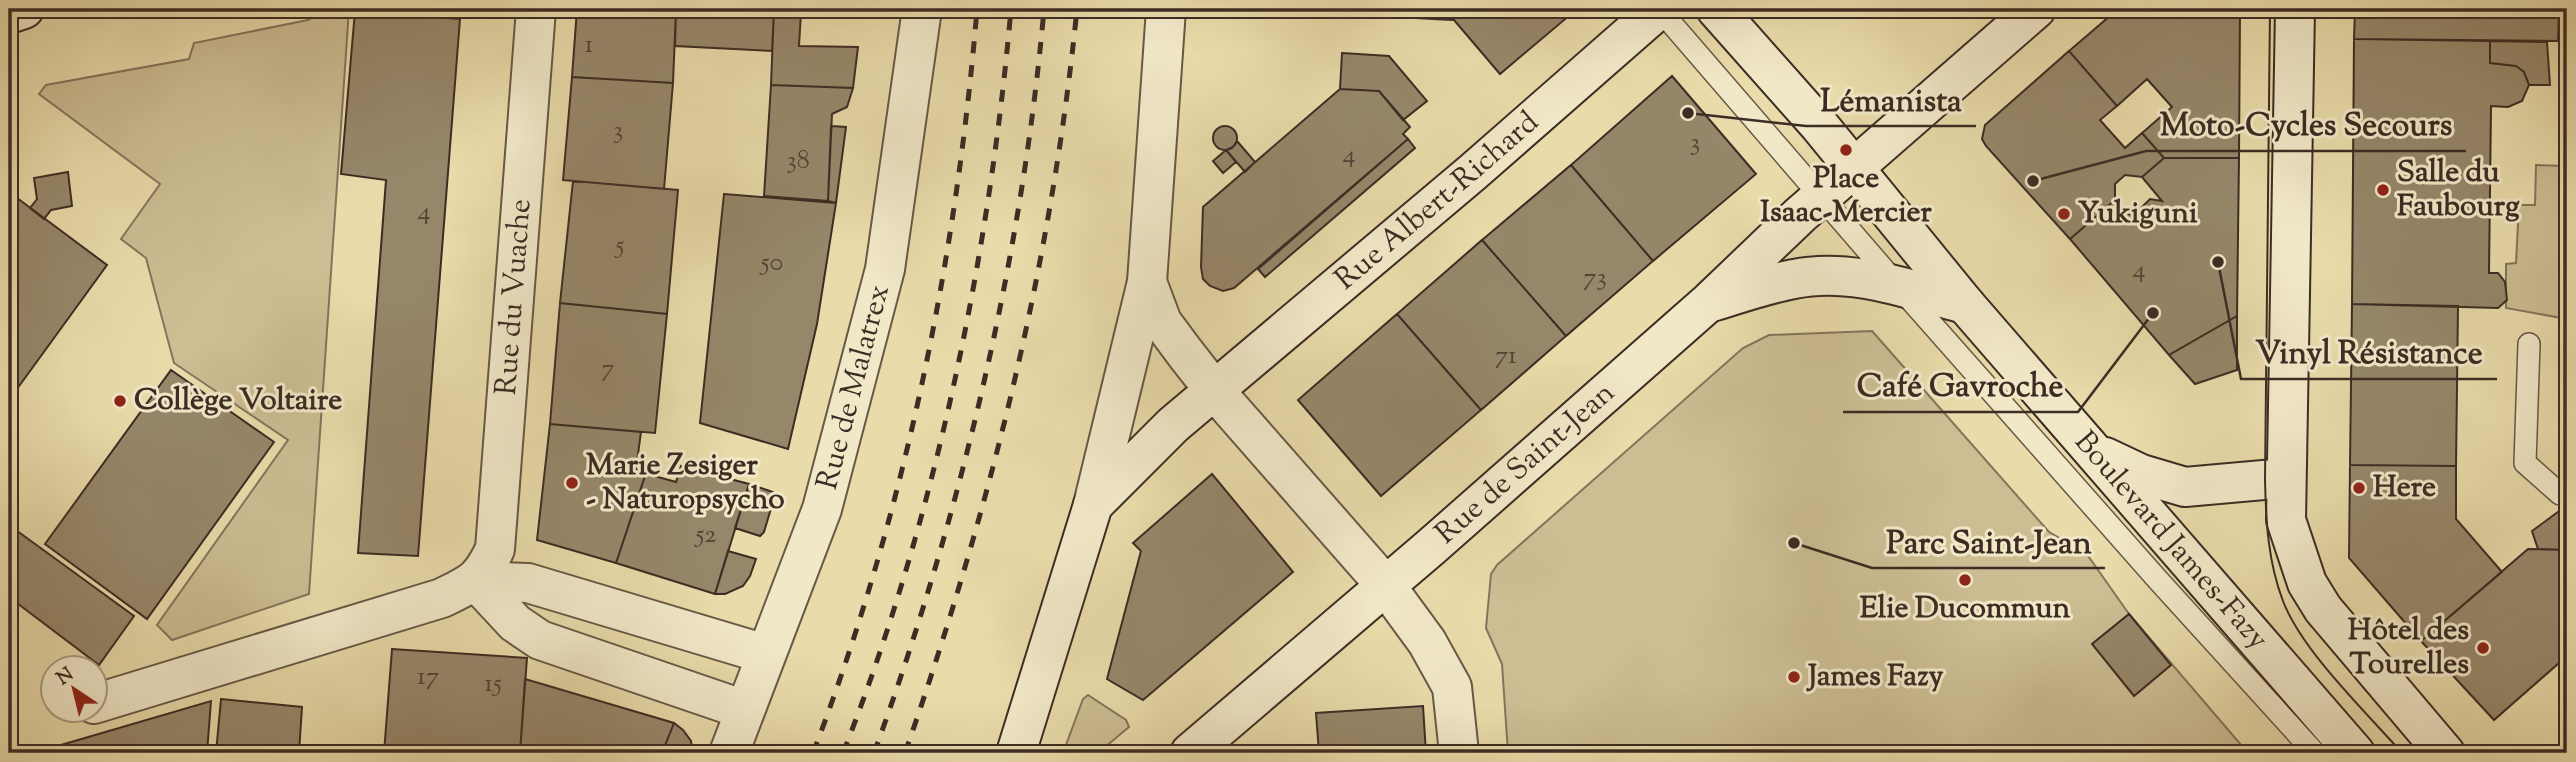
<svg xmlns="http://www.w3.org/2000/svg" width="2576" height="762" font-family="'Sorts Mill Goudy',serif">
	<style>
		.green { fill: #ccbd93; stroke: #84745c; stroke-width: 2 }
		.building { fill: #96876a; stroke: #3d2c24; stroke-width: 2 }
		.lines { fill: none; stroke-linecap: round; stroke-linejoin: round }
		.service-casing { stroke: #685846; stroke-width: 24 }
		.minor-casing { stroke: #685846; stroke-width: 42 }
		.secondary-casing { stroke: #3d2c24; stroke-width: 42 }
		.service { stroke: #f1e8c8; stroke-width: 21 }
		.minor { stroke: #f1e8c8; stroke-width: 38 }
		.secondary { stroke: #f1e8c8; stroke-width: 38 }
		.tram { stroke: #3d2c24; stroke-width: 2 }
		.rail { stroke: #3d2c24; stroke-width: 5; stroke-dasharray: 12 12; stroke-linecap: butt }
		.poi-dot { fill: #8f2418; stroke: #f1e8c8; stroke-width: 2.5 }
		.labels { text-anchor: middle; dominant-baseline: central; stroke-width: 6; stroke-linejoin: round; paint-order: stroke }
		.number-label { font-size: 26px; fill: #534336 }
		.poi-label { font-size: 30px; font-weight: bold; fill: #3d2c24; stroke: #f1e8c8; text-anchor: start }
		.street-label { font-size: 30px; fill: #3d2c24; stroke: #f1e8c8 }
		.leader { fill: none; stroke: #3d2c24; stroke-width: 2.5 }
		.callout-dot { fill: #3d2c24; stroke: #f1e8c8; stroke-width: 2.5 }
		.callout-label { font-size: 32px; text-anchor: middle; font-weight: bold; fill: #3d2c24; stroke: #f1e8c8; stroke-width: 6; stroke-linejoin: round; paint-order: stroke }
	</style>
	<rect width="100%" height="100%" fill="#e9dbaa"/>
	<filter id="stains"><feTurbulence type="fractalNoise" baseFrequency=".00286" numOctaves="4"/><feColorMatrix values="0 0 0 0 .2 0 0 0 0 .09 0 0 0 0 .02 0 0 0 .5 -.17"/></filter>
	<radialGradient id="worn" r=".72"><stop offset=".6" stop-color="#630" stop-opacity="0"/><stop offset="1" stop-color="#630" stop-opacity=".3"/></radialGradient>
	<!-- green -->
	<path class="green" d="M328 9H349L309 594 172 640 157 625 288 440 174 363 146 258 121 239 160 184 39 94 46 85 189 59 194 43 308 20Z
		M2536 165 2567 166V319L2506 308V264L2516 263 2519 205H2535Z
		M1872 331 2049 532 2086 553 2129 614 2248 753H1508L1502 664 1486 628 1491 574 1497 565 1743 348 1769 335Z
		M1088 695 1126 720 1129 727 1098 753H1063L1083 699Z"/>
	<!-- building -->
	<path class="building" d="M400 9H460V19L399 14Z
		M577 9H676L673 83 572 77Z
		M676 9H774L772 51 675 46Z
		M774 9H889L888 18 801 12 799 46 858 47 853 88 771 85Z
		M1235 9H1317L1316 13Z
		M1317 9H1434L1433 19 1316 13Z
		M1434 9H1577L1500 74 1454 20 1433 19Z
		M2118 9H2240L2239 158H2164L2142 133 2172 107 2147 79 2117 106 2069 51Z
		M2355 9H2559L2558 41 2354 39Z
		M355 11 460 19 418 556 358 553 386 180 341 174Z
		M2354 39 2490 41V63L2516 66 2524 72 2529 85 2522 101 2508 107 2491 106 2489 273H2498L2505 282 2507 300 2498 308 2352 304Z
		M2490 41 2547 42 2550 85H2529L2524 72 2516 66 2490 63Z
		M2069 51 2117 106 2100 120 2125 148 2142 133 2164 158 2142 177 2125 175 2115 184V200L2070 239 1986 146 1982 139 1985 125Z
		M1342 53 1389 56 1427 101 1403 120 1379 91 1340 89Z
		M1672 76 1756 174 1653 261 1571 165Z
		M572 77 673 83 664 189 563 180Z
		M771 85 853 88 847 107 832 114 828 201 764 196Z
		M1340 89 1379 91 1410 127 1403 134 1408 139 1234 288 1223 291 1210 286 1203 279 1201 267 1203 207Z
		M831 126 846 127 836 203 828 201Z
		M1213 138a12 12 0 1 1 24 0a12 12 0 1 1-24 0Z
		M1408 139 1415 148 1265 277 1258 269Z
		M1237 141 1255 162 1245 172 1226 150 1233 147Z
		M1226 150 1236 162 1223 173 1213 161Z
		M2164 158H2239L2237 316 2169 355 2070 239 2115 200 2126 214 2134 215 2150 199 2162 201 2142 177Z
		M1571 165 1653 261 1566 336 1482 240Z
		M68 172 72 206 51 210 44 219 30 208 37 199 34 178Z
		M573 181 678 190 667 314 560 303Z
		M9 192 107 265 9 400Z
		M724 194 836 203 817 324 788 449 700 423Z
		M1482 240 1566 336 1481 410 1397 314Z
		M560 303 667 314 655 433 550 424Z
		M2352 304 2458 306 2456 466 2350 465Z
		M1397 314 1481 410 1381 496 1298 400Z
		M2237 316V370L2195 384 2169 355Z
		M171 370 274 442 147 619 45 544Z
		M550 424 641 432 636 469 645 476 616 563 537 540Z
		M2350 465 2456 466V519L2502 572 2421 641 2349 558Z
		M681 466 749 484 715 594 616 563 645 476 651 475 676 482Z
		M1212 474 1293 572 1143 700 1107 679 1141 551 1133 543Z
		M749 484 773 492 775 495 764 532 760 536 735 528Z
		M2567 489V550L2538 549 2532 531 2566 506 2560 494Z
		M9 525 134 616 99 665 9 597Z
		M2528 549 2567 550V656L2494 720 2421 641Z
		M728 551 756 559 750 576 743 586 725 594H715Z
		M2129 614 2171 665 2134 696 2092 644Z
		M392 649 527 658 520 753H384Z
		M525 679 674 723 662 753H520Z
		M221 699 302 707 299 753H216Z
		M211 701 207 753H63L61 745Z
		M1423 706 1426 753H1319L1316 713Z
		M674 723 683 730 691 741 693 753H662Z"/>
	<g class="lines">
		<!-- service casing -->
		<g class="service-casing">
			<path id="service" d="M1659 9 1899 287 2158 580 2315 753
				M2529 344 2525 463 2560 494"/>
		</g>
		<!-- minor casing -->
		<g class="minor-casing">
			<g id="minor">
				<path d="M1147 282 1162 322 1185 353 1214 390 1386 586 1427 642 1452 687 1459 753"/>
				<path d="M1093 505 1147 282 1166 9"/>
				<path d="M476 581 515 623 540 640 745 710"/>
				<path d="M476 581 528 583 765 654"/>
				<path id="s1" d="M94 704 442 598C472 583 480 581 495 549L536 9"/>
				<path id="s2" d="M729 753 822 509 885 269 922 9"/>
			</g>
		</g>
		<!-- secondary casing -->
		<g class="secondary-casing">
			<g id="secondary">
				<path id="s3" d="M1716 9 1819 125 1965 304 2355 753"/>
				<path d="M2295 9 2286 520 2307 583 2323 609 2445 753"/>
				<path d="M9 14 24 9"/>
				<path d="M1715 301C1741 293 1767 284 1794 279 1851 267 1910 290 1965 304"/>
				<path d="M2105 457 2141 474 2185 487 2286 478"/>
				<path id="s4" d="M1016 753 1093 505 1173 425 1473 172 1659 9"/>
				<path id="s5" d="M1190 753 1431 547 1709 302 1800 215 2036 9"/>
			</g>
		</g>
		<!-- service -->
		<use href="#service" class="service"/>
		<!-- minor -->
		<use href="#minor" class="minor"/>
		<!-- secondary -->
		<use href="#secondary" class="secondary"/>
		<!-- tram -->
		<path class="tram" d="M2270 9 2265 480C2266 522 2268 562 2283 601 2302 651 2366 712 2402 753"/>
		<!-- rail -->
		<path class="rail" d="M813 753C904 516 956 262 977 9
			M843 753C935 520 989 258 1011 9
			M874 753C960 518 1022 258 1044 9
			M905 753C990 509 1051 267 1077 9"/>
	</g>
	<!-- markers -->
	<g class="poi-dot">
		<circle cx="1846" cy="150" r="7"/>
		<circle cx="2383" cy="190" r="7"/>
		<circle cx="2064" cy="214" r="7"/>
		<circle cx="120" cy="401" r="7"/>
		<circle cx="572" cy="483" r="7"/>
		<circle cx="2359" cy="488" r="7"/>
		<circle cx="1965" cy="580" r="7"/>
		<circle cx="2483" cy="648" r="7"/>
		<circle cx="1794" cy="677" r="7"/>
	</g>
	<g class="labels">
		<!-- number labels -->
		<g class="number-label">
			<text x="589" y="45">1</text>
			<text x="618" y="131">3</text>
			<text x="1695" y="143">3</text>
			<text x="1349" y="155">4</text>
			<text x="798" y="161">38</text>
			<text x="424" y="212">4</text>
			<text x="620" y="246">5</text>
			<text x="772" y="263">50</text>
			<text x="2139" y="270">4</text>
			<text x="1595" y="278">73</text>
			<text x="1506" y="356">71</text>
			<text x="608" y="369">7</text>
			<text x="706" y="535">52</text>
			<text x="428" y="677">17</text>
			<text x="493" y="684">15</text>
		</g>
		<!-- poi labels -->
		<g class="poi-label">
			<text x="2397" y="173">Salle du<tspan x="2397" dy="34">Faubourg</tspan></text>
			<text x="1846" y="179" text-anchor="middle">Place<tspan x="1846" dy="34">Isaac-Mercier</tspan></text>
			<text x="2078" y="214">Yukiguni</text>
			<text x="134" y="401">Collège Voltaire</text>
			<text x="586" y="466">Marie Zesiger<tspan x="586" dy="34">- Naturopsycho</tspan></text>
			<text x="2373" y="488">Here</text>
			<text x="1965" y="609" text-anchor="middle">Elie Ducommun</text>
			<text x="2469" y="631" text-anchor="end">Hôtel des<tspan x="2469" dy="34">Tourelles</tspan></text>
			<text x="1808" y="677">James Fazy</text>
		</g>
		<!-- street labels -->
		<g class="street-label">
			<text stroke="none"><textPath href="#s4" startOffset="719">Rue Albert-Richard</textPath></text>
			<text stroke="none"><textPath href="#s1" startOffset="691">Rue du Vuache</textPath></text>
			<text stroke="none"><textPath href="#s2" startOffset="387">Rue de Malatrex</textPath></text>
			<text stroke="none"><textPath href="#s5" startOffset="443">Rue de Saint-Jean</textPath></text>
			<text stroke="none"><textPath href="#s3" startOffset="700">Boulevard James-Fazy</textPath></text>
		</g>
	</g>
	<!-- callouts -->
	<path class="leader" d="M1688 113L1806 126H1976M2033 181L2146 151H2466M2218 262L2241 379H2497M2153 313L2078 412H1843M1794 543L1872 568H2105"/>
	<g class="callout-dot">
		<circle cx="1688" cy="113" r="7"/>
		<circle cx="2033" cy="181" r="7"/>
		<circle cx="2218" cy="262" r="7"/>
		<circle cx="2153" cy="313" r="7"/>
		<circle cx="1794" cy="543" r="7"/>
	</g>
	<g class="callout-label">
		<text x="1891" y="111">Lémanista</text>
		<text x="2306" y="135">Moto-Cycles Secours</text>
		<text x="2369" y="363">Vinyl Résistance</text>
		<text x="1960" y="396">Café Gavroche</text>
		<text x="1989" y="553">Parc Saint-Jean</text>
	</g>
	<!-- margin -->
	<rect width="2576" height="762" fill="none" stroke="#e9dbaa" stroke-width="35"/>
	<rect x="10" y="10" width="2555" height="741" fill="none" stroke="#3d2c24" stroke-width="3.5"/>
	<rect x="18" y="18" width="2541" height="727" fill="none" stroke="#3d2c24" stroke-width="2"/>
	<!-- north arrow -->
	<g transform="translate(74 689) rotate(325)"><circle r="33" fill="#f1e8c8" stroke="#a99d86" stroke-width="2"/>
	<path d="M0-5L12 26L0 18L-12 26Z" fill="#8f2418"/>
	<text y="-10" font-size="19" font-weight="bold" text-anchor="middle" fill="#3d2c24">N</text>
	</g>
	<rect width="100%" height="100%" filter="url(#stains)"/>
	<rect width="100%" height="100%" fill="url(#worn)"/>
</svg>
